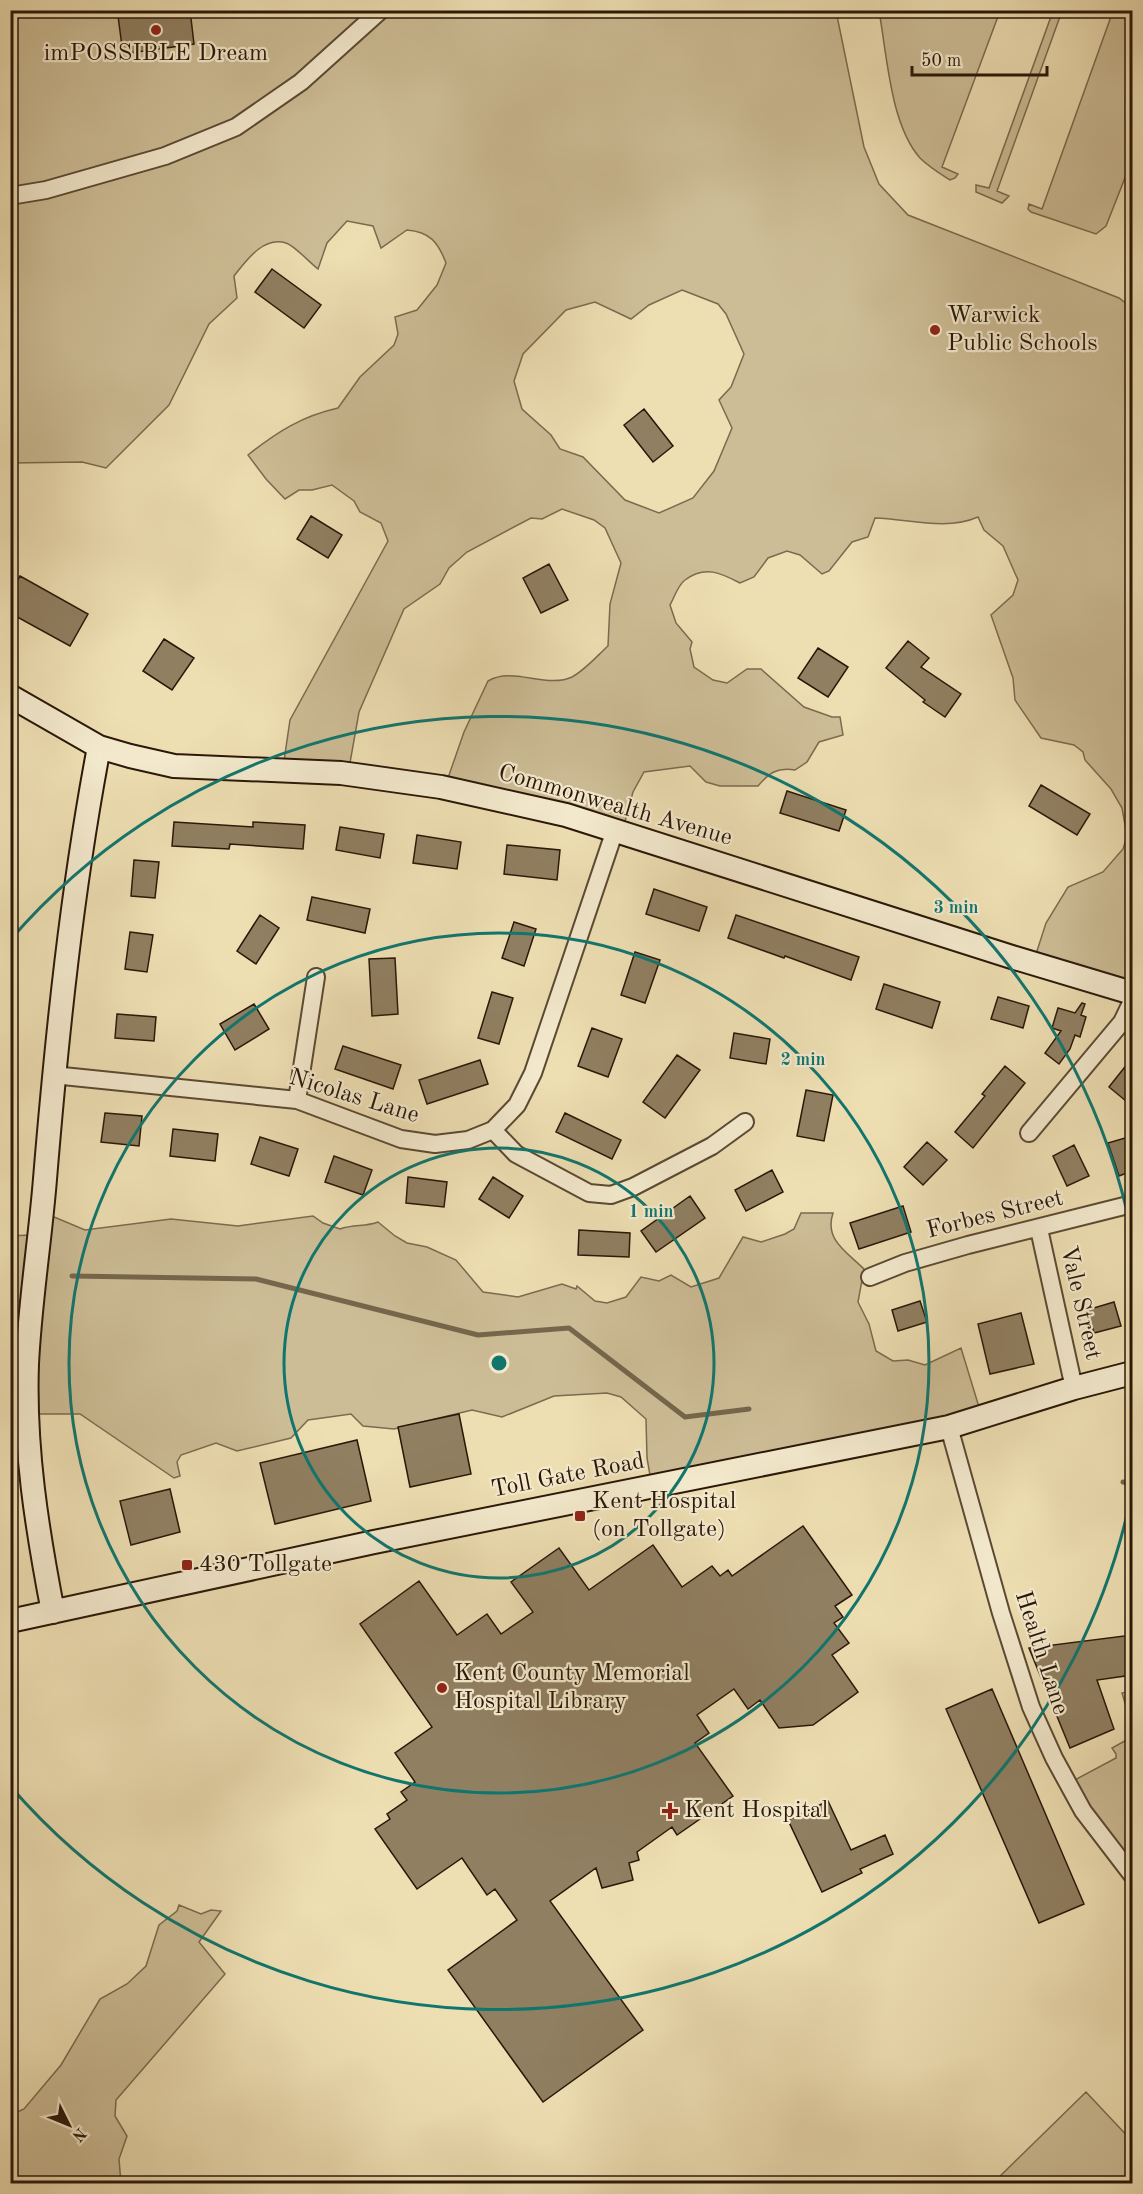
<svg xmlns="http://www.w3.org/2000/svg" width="1143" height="2194" font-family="'Old Standard TT',serif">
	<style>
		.green { fill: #cdbd96; stroke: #7c6a4f; stroke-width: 1.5; fill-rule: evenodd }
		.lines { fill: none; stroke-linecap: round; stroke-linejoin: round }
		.stream { stroke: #77664c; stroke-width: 5 }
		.building { fill: #907f61; stroke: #2a1708; stroke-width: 1.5 }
		.street-casing { stroke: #5b4933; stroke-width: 20 }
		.secondary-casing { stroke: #2a1708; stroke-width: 26 }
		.street { stroke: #f4eace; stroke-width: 16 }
		.secondary { stroke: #f4eace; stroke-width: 22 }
		.ring { fill: none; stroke: #0f766e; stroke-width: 3 }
		.poi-dot { fill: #8f2418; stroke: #f4eace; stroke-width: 2 }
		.labels { text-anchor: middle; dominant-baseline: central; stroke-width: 4.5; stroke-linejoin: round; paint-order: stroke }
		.poi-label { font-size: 24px; fill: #2a1708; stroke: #f4eace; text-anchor: start }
		.street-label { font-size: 24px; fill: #2a1708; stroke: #f4eace }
		.centre { fill: #0f766e; stroke: #f4eace; stroke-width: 3 }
		.ring-label { font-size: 18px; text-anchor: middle; font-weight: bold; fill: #0f766e; stroke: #f4eace; stroke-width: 4.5; stroke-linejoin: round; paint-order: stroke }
	</style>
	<rect width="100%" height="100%" fill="#eedfb3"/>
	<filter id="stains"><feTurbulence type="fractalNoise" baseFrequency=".00333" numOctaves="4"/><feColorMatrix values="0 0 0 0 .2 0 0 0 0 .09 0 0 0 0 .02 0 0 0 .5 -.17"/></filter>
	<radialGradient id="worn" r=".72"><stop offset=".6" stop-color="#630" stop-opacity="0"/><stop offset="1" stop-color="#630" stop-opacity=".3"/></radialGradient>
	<!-- green -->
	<path class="green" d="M10 11H836L864 147 879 184 908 215 1119 298 1132 308V995L1036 954 1046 923 1068 887 1103 872 1123 849 1127 836 1122 808 1111 789 1085 760 1083 752 1074 745 1041 738 1015 700 1013 678 991 615 1013 595 1018 580 1003 546 984 530 978 517C946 531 909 519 875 518L868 537 852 542 829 571 822 574 800 555 787 551 768 558 754 577 740 583C721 573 705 565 685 580 678 585 674 598 670 605L676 623 692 642 690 649 694 667 713 680 727 683 747 669H761L804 707 832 717H840L843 735 819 742 807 762 795 770C777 767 769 773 758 786H720L706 782 690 766 644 772 633 792 622 832 448 778 464 732 488 681C512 666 547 689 572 677 585 670 597 656 608 646L610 604 621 563 605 528 594 520 562 509 542 519 531 518 467 552 449 568 440 584 404 609 359 712 348 774 284 761 290 720 388 541 381 523 360 512 354 501 332 485 312 490H299L285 499 266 479 248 455C277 432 302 416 338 408L360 377 394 345 398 334 395 317 417 310 437 285 446 263C438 242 430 232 407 230L381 248 373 226 347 221 327 243 318 269C310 263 295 246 286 243 263 236 246 261 234 276L237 298 209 324 169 405 106 468 82 462 11 463ZM682 290 718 304 726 314 744 354 731 387 719 400 732 428 714 471 693 498 659 513 625 500 583 457 560 449 551 435 522 409 514 381 523 354 566 310 595 302 631 319 649 305Z
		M879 11H1000L942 167 958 174 955 178 950 180C939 173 929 167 920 158 890 124 887 54 879 11Z
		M1053 11H1062L997 191 1009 196 1002 203 976 192V185L989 188Z
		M1113 11H1132V160L1106 226 1096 234 1031 212 1028 209 1029 204 1042 209Z
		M35 1209 85 1230 171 1219 238 1226 313 1216 323 1223 340 1229C354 1224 365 1227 378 1222L395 1236 407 1243 427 1247 456 1260 483 1292 518 1297 562 1284 576 1289 577 1286 595 1301 607 1303 626 1297 641 1277 659 1281 671 1275 691 1287 719 1278 743 1237 761 1242 785 1234 794 1229 801 1213H833C824 1240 847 1252 864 1269L858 1302 869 1324 876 1351 893 1361 908 1360 925 1365 961 1348 979 1407 954 1415 651 1481 647 1458 646 1419 621 1397 607 1393 554 1396 502 1417 472 1410 394 1429 363 1426 351 1414 308 1420 291 1438 237 1451 216 1443 181 1455 177 1462 180 1476 174 1478 80 1414H27L25 1395 11 1417 10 1236 30 1235Z
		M1132 1691V1873L1071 1782 1116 1758V1754L1112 1748 1132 1737V1726L1122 1693Z
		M179 1905 201 1914 211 1910 221 1911 199 1942 225 1974 116 2100 115 2116 127 2136 119 2159 121 2183H11V2115L24 2109 61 2065 100 1999 127 1984 146 1966 159 1925 177 1911Z
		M1086 2092 1132 2141V2183H993Z"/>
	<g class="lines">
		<!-- stream -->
		<path class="stream" d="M72 1276 256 1279 478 1335 569 1328 685 1417 749 1409
			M1123 1482 1132 1484"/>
	</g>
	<!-- building -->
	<path class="building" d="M161 10H190L194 44 123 54 118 16Z
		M272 269 321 305 304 328 255 292Z
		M644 409 673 446 653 462 624 425Z
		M311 516 342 535 328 558 297 539Z
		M549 564 568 600 541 613 523 578Z
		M20 576 88 614 70 646 10 613V593Z
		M164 639 194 658 172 690 143 671Z
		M908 641 929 658 921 667 961 694 945 717 923 702 925 700 886 668Z
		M818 648 848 667 828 697 798 678Z
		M1041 785 1090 814 1077 835 1029 806Z
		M787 791 846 810 839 831 780 813Z
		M174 822 253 827V822L305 825 303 849 230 844 229 849 172 846Z
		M340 827 384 834 380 858 336 850Z
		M417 835 461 842 457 869 413 863Z
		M507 845 560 850 557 880 504 874Z
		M134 860 159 862 155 898 131 896Z
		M654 889 707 907 699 931 646 914Z
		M312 897 370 909 365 933 307 920Z
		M260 915 279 928 256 964 237 951Z
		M736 915 859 957 851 980 785 956 784 958 728 938Z
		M514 922 536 929 524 966 502 958Z
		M130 932 153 935 147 972 125 969Z
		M635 952 660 960 645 1003 621 995Z
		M395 958 398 1014 372 1016 369 959Z
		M884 984 940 1002 932 1028 876 1009Z
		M492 992 513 998 499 1044 478 1038Z
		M998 997 1029 1006 1023 1028 991 1019Z
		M1082 1003 1085 1004 1081 1015 1086 1017 1080 1037 1075 1035 1070 1049 1059 1064 1045 1053 1061 1031 1052 1028 1058 1008 1075 1013Z
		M254 1004 269 1029 235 1050 220 1024Z
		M117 1014 156 1017 154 1041 115 1038Z
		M592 1028 622 1039 608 1077 578 1066Z
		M734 1033 770 1039 766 1064 730 1058Z
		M343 1046 401 1065 393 1089 335 1069Z
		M677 1055 700 1070 665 1118 643 1102Z
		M1132 1058V1106L1109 1087Z
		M480 1060 488 1084 427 1104 419 1080Z
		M1005 1066 1025 1083 973 1148 955 1132 985 1096 982 1094Z
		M806 1090 833 1095 824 1141 797 1136Z
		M105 1113 142 1116 139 1146 101 1142Z
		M565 1113 621 1140 612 1159 556 1132Z
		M173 1129 218 1134 215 1161 170 1156Z
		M1132 1136V1171L1119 1176 1108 1143Z
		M260 1137 298 1149 289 1176 251 1164Z
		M927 1142 947 1160 923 1185 904 1167Z
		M1074 1145 1089 1176 1067 1186 1053 1156Z
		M334 1156 372 1170 363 1195 325 1182Z
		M772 1170 783 1192 746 1211 735 1190Z
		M408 1177 447 1182 444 1207 406 1203Z
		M493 1177 523 1196 509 1218 479 1199Z
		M690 1196 705 1218 656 1252 641 1231Z
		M903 1206 911 1232 859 1249 850 1223Z
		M579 1230 630 1233 629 1257 578 1255Z
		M920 1301 927 1322 898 1331 892 1310Z
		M1114 1302 1121 1326 1094 1333 1087 1310Z
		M1021 1313 1034 1364 990 1374 978 1324Z
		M459 1414 471 1474 410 1487 398 1427Z
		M357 1440 371 1501 275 1524 260 1463Z
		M170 1489 180 1532 131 1545 120 1501Z
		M803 1526 852 1595 835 1606 843 1617 834 1623 849 1643 832 1655 858 1692 813 1725 779 1728 760 1700 748 1709 734 1689 697 1715 709 1733 695 1743 733 1796 677 1835 672 1827 637 1852 639 1860 629 1863 633 1880 602 1888 596 1868 550 1901 643 2030 543 2102 448 1970 517 1920 495 1889 487 1895 462 1858 417 1889 375 1829 390 1819 387 1814 407 1800 401 1792 415 1782 395 1753 432 1727 360 1624 419 1581 457 1635 487 1614 501 1634 533 1612 511 1582 559 1548 589 1590 653 1545 682 1587 712 1566 720 1576 728 1570 732 1576Z
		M1132 1635V1675L1097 1680 1114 1729 1070 1748 1029 1648Z
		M992 1689 1084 1904 1039 1923 946 1709Z
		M828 1801 851 1850 885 1835 893 1854 860 1869 862 1873 822 1892 788 1820Z"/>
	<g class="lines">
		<!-- street casing -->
		<g class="street-casing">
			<path id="street" d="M10 196 46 190 165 156 236 127 301 82 381 10
				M53 1075 297 1100 401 1139 435 1144 468 1140 493 1130 517 1105 533 1073 615 830
				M297 1100 316 977
				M493 1130 516 1154 589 1193 611 1195 633 1187 712 1146 745 1122
				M1029 1133 1122 1022 1132 1001
				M1039 1229 1074 1388
				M870 1277 905 1263 968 1245 1132 1204
				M949 1427 1001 1613 1031 1707 1054 1758 1083 1811 1132 1875"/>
		</g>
		<!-- secondary casing -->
		<g class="secondary-casing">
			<path id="secondary" d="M10 696 99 747 130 756 174 766 341 773 441 787 566 815 1015 958 1132 993
				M53 1612C37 1529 24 1448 27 1364 30 1302 40 1241 45 1179 57 1034 72 889 99 747
				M10 1621 374 1542 949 1427 1074 1388 1132 1373"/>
		</g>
		<!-- street -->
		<use href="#street" class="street"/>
		<!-- secondary -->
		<use href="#secondary" class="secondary"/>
	</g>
	<!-- distance rings -->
	<g class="ring">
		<circle cx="499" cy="1363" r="215"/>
		<circle cx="499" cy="1363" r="430"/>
		<path d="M1132 1492A646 646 0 0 1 11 1787M11 939A646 646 0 0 1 1132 1234"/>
	</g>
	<!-- markers -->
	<g class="poi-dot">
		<circle cx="156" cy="30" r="6"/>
		<circle cx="935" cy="330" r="6"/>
		<rect x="574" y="1510" width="12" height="12" rx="3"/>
		<rect x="181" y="1559" width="12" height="12" rx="3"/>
		<circle cx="442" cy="1688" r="6"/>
		<path d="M667 1802h6v6h6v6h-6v6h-6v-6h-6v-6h6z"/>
	</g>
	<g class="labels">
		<!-- poi labels -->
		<g class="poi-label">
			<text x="156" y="54" text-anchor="middle">imPOSSIBLE Dream</text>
			<text x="947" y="316">Warwick<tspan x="947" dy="28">Public Schools</tspan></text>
			<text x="592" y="1502">Kent Hospital<tspan x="592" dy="28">(on Tollgate)</tspan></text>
			<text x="199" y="1565">430 Tollgate</text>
			<text x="454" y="1674">Kent County Memorial<tspan x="454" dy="28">Hospital Library</tspan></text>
			<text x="684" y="1811">Kent Hospital</text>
		</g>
		<!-- street labels -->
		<g class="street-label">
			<text transform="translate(615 806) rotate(16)">Commonwealth Avenue</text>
			<text transform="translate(354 1097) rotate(17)">Nicolas Lane</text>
			<text transform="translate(995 1215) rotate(-14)">Forbes Street</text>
			<text transform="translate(1080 1303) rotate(77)">Vale Street</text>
			<text transform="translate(568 1476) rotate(-11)">Toll Gate Road</text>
			<text transform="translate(1041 1653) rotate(72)">Health Lane</text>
		</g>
	</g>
	<circle cx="499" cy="1363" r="9" class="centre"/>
	<g class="ring-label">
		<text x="956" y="913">3 min</text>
		<text x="803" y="1065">2 min</text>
		<text x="651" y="1217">1 min</text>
	</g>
	<!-- margin -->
	<rect width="1143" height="2194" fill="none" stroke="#eedfb3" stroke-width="36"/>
	<rect x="12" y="12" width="1119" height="2170" fill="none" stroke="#2a1708" stroke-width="3"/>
	<rect x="18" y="18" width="1107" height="2158" fill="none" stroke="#2a1708" stroke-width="1.5"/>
	<!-- north arrow -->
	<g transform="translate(69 2125) rotate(133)" stroke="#f4eace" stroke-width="4.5" paint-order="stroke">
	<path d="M0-4.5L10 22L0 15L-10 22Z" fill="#2a1708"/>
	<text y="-9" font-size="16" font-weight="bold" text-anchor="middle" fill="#2a1708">N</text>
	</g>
	<!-- scale -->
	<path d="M912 66v9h135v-9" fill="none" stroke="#2a1708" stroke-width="3"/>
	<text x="921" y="66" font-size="18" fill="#2a1708" stroke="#f4eace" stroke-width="4.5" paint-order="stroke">50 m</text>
	<rect width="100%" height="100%" filter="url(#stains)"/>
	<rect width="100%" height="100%" fill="url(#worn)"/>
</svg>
